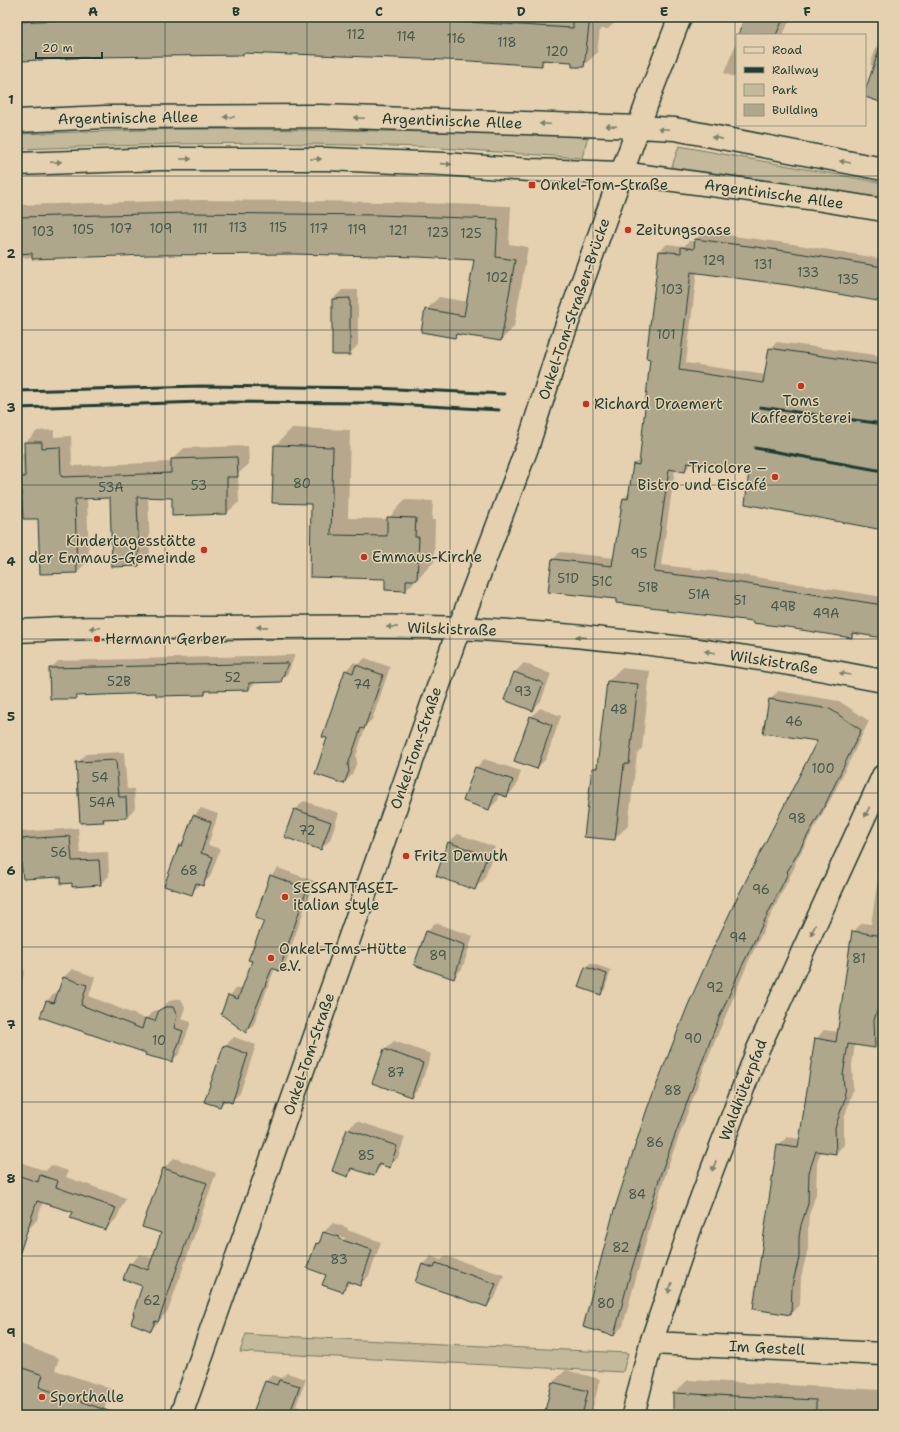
<svg xmlns="http://www.w3.org/2000/svg" width="900" height="1432" font-family="'Shantell Sans',sans-serif">
	<style>
		.green { fill: #c4b99a; stroke: #727b67 }
		.shadow { fill: #0003; fill-rule: evenodd }
		.building { fill: #aea78c; stroke: #1f3d34 }
		.lines { fill: none; stroke-linecap: round; stroke-linejoin: round }
		.minor-casing { stroke: #1f3d34; stroke-width: 25 }
		.major-casing { stroke: #1f3d34; stroke-width: 25 }
		.minor { stroke: #e5d1af; stroke-width: 22 }
		.major { stroke: #e5d1af; stroke-width: 22 }
		.rail { stroke: #1f3d34; stroke-width: 3 }
		.major-bridge-casing { stroke: #1f3d34; stroke-width: 25; stroke-linecap: butt }
		.major-bridge { stroke: #e5d1af; stroke-width: 22 }
		.oneway { fill: #78806b }
		.grid { fill: none; stroke: #1f3d34; stroke-width: 1; stroke-opacity: 0.55 }
		.poi-dot { fill: #c8321e; stroke: #e5d1af; stroke-width: 1.5 }
		.labels { text-anchor: middle; dominant-baseline: central; stroke-width: 3; stroke-linejoin: round; paint-order: stroke }
		.number-label { font-size: 13px; fill: #43584a }
		.street-label { font-size: 15px; fill: #1f3d34; stroke: #e5d1af }
		.poi-label { font-size: 15px; fill: #1f3d34; stroke: #e5d1af; text-anchor: start }
		.neatline { fill: none; stroke: #1f3d34; stroke-width: 1.5 }
		.grid-label { font-size: 13px; text-anchor: middle; font-weight: bold; fill: #1f3d34 }
	</style>
	<rect width="100%" height="100%" fill="#e5d1af"/>
	<filter id="ink" filterUnits="userSpaceOnUse"><feTurbulence type="fractalNoise" baseFrequency=".025" numOctaves="2"/><feDisplacementMap in="SourceGraphic" scale="8" xChannelSelector="R" yChannelSelector="G"/><feConvolveMatrix kernelMatrix="1 2 1 2 8 2 1 2 1" color-interpolation-filters="sRGB"/></filter>
	<g filter="url(#ink)">
		<!-- green -->
		<path class="green" d="M175 129C313 129 451 132 588 136L582 158 427 147 268 143 175 144 17 149V134Z
			M679 146 883 183V198L794 184 671 169Z
			M246 1334 258 1335 628 1353 623 1372 240 1352Z"/>
		<!-- shadow -->
		<path class="shadow" d="M17 17H620L608 29H600L597 53 583 66 573 61 546 60 541 64 381 56 244 53 242 54 92 56 17 60Z
			M747 17H791L783 35H739Z
			M883 29V102L865 96 874 66 870 65Z
			M737 41V78L724 73Z
			M202 200 390 202 511 206 509 244 528 247 514 327 501 340 459 333 455 337 426 310 439 297 468 302 475 259 294 253 150 254 17 258V205Z
			M703 232 793 244 883 259V301L788 284 697 271 686 363 766 375 770 349 777 342 883 356V529L751 470 692 462 685 471 675 469 661 565 729 573 883 597V637L855 633 851 637 754 620 668 609 616 598 553 560 560 552 615 558 624 498 630 492 634 464 641 458 651 358 647 357 660 251 667 244 684 246 689 241H696V239Z
			M342 290H358V345L349 354 333 299Z
			M292 428 350 430 348 518 388 519 405 500 433 501 432 520H435L434 562 406 590 386 578 311 576 312 503 275 446Z
			M54 430V437L71 436 72 465 73 464 74 466 172 462V460L184 448 248 446 249 464 238 474 239 502 227 513 173 497 148 496 150 553 139 565 111 497 87 498 89 560 77 572 39 518H24L22 454 25 450V443L37 431Z
			M295 655 288 673 280 681 256 682 249 689 208 690 205 694 157 692 79 694 76 698 50 669 58 661Z
			M365 658 390 667 372 720 366 725 356 756 357 762 352 775 344 783 329 737 346 670 354 662 359 664Z
			M524 663 551 674 541 701 532 710 505 699 515 672Z
			M621 668 650 671 642 749 637 754 628 826 614 839 593 769 599 763 608 681Z
			M778 691 839 701 869 721 834 793 795 863 796 864 750 958 707 1060 669 1163 653 1215 623 1326 614 1335 584 1327 818 740 770 700Z
			M540 708 561 716 546 759 537 768 531 717Z
			M124 752 127 789H134L135 808 127 817 106 818 103 821 77 763 86 754Z
			M484 759 521 771 516 787 507 796 500 793 498 800 489 809 476 768Z
			M304 801 339 813 330 840 321 849 295 810Z
			M201 808 218 814 208 845 220 849 210 877 202 885 200 884 191 894 179 845 185 839 194 816Z
			M78 828 80 853 108 852 109 876 100 884 73 882 62 876 22 862 17 863 18 832Z
			M458 834 495 847 484 880 475 888 437 875 449 842Z
			M278 868 314 881 286 962 278 969 275 968 254 1024 246 1032 229 996 237 988 242 990 266 921 271 876Z
			M883 874V1039L875 1047 855 1044 852 1065 853 1089 844 1119V1145L836 1153 821 1151 817 1162 816 1194 809 1215 808 1228V1249L801 1277 800 1305 791 1314 778 1146 787 1137 801 1139 816 1039 824 1030 839 1032 853 932 862 923 871 924 878 879Z
			M435 923 473 936 462 969 453 978 426 932Z
			M590 963 611 970 605 989 600 994 580 986 586 967Z
			M17 968 25 971 17 994Z
			M72 969 95 977 89 996 146 1019 155 1010 159 1011 168 1002 174 999H181L185 1007 181 1019 191 1022 180 1053 172 1061 147 1052 47 1001 55 993 58 994 64 977Z
			M234 1037 256 1045 240 1093 231 1102 226 1100 220 1106 225 1046Z
			M394 1041 431 1054 420 1087 411 1096 385 1050Z
			M357 1121 405 1137 398 1158 389 1166 383 1164 374 1174 355 1168 348 1176V1129Z
			M174 1158 216 1173 168 1311 151 1330 144 1286 130 1264 140 1254 153 1259 162 1233 143 1226 164 1168Z
			M17 1161 46 1171 51 1165 68 1171 66 1177 126 1198 116 1219 106 1229 74 1211 43 1202 37 1220 27 1231 17 1228Z
			M333 1223 348 1228 347 1230 381 1242 369 1276 360 1284 351 1282 342 1291 316 1244 322 1238 324 1232ZM328 1232 345 1238 344 1240 328 1234Z
			M431 1256 441 1260 445 1256 504 1275 495 1298 487 1306 423 1264Z
			M17 1343 59 1358 55 1370 111 1389 104 1410 108 1415H17Z
			M566 1370 600 1379 591 1415H545L553 1382Z
			M287 1373 306 1379 296 1406 303 1408 300 1415H253L266 1381 272 1375 282 1378Z
			M688 1380 883 1390V1415H673L674 1393Z"/>
		<!-- building -->
		<path class="building" d="M120 17H377L573 28V17H590L584 67H572V62L542 60V66L471 61 292 54V55L243 53V55L92 57 22 61V55H17V22Z
			M745 17H784L776 35H738Z
			M880 47 883 48V103L865 97V91Z
			M188 213 377 215 498 219 496 257 515 260 501 341 456 334 455 338 421 332 425 309 464 316 474 260 419 257 294 254 150 255 32 259V253L17 254V217Z
			M695 239 786 251 883 267V302L788 285 691 272 679 370 763 383 769 348 883 365V530L745 504 749 471 687 463 685 472 669 469 654 572 721 580 883 605V638L852 633V638L795 629V628L752 623 753 621 667 611V609L616 603V599L548 592 552 559 612 566 623 498 628 499 633 464 639 465 650 359 646 358 659 251 681 253V247L694 249Z
			M350 298V355H332V299Z
			M24 442H42V448L60 447 61 476H62V477L171 473V459L237 457 238 477H227V514L172 516V498L137 497 139 566 112 567 110 498 75 499 77 573 40 574 38 519H23L21 477H25Z
			M274 445 333 447 331 535 387 536V517L416 518 415 537H419L417 580H406V591L385 590V579L310 577 311 504 272 503Z
			M288 663 281 682 249 683V690L205 691V695L156 696V693L76 696V699H50L49 668Z
			M356 665 383 675 364 729 361 728 348 765 349 771 344 784 315 774 327 738 322 737 345 670 353 673Z
			M514 672 543 683 533 711 504 700Z
			M607 681 638 684 629 764H624L615 840 584 837 592 768H597Z
			M769 699 830 709 861 730 826 803 787 872 788 873 741 968 719 1018 699 1070 661 1173 629 1278 614 1336 583 1327 613 1214 647 1109 688 1005 710 955 735 902 817 741 763 733Z
			M530 716 552 725 537 769 514 761Z
			M116 760 119 797H126L127 818 103 819 104 822 80 823 76 762Z
			M475 767 513 780 507 797 495 793 489 810 463 801Z
			M294 809 331 822 321 850 284 837Z
			M193 815 211 822 201 853 213 857 203 886 196 883 192 895 164 886 179 845 182 846Z
			M70 836 72 861 99 860 101 885 72 887V883L61 884V877L23 879 21 863 17 864V843H20V839Z
			M448 842 487 856 475 890 436 876Z
			M270 875 307 889 279 971 272 968 246 1033 221 1014 228 995 238 999 252 961 248 960 264 921 255 918Z
			M426 931 465 945 454 979 414 965Z
			M852 931 883 936V993L874 1020 875 1048 848 1044 843 1075 845 1098 835 1128 836 1154 816 1151 809 1172 808 1204 801 1225 799 1237V1258L792 1286 791 1315 753 1309 777 1145 798 1148 815 1038 836 1042Z
			M585 967 607 974 601 995 578 987Z
			M63 977 87 985 81 1005 142 1029 145 1018 155 1021 159 1010 165 1007H173L177 1016 174 1028 183 1031 172 1062 145 1055 146 1053 40 1017 46 1001 54 1003Z
			M224 1045 248 1054 232 1103 223 1100 220 1107 204 1102Z
			M384 1049 423 1063 411 1097 372 1083Z
			M347 1129 397 1146 390 1168 379 1164 374 1176 351 1168 348 1177 332 1171Z
			M163 1168 207 1183 158 1322 155 1321 151 1331 131 1323 134 1314H133L142 1286 123 1279 129 1263 148 1270 161 1233 142 1227Z
			M17 1175 38 1182 40 1175 58 1181 56 1187 116 1208 106 1230 70 1218 73 1212 37 1201 20 1252 17 1251Z
			M323 1232 340 1237 339 1239 372 1250 360 1286 347 1281 343 1292 322 1285 326 1275 307 1268 316 1243 319 1244Z
			M436 1263 496 1284 487 1307 415 1282 422 1264 434 1268Z
			M17 1366 43 1375 39 1387 111 1412V1415H17Z
			M279 1380 300 1386 289 1415H252L265 1381 277 1385Z
			M552 1382 588 1391 582 1415H544Z
			M673 1393 816 1400V1415H673Z"/>
		<g class="lines">
			<!-- minor casing -->
			<g class="minor-casing">
				<path id="minor" d="M17 631C46 630 75 628 104 628 141 627 177 628 214 628 295 627 377 625 458 628 600 635 744 653 883 681
					M651 1343 883 1354
					M633 1415 651 1343 693 1220 758 1049 883 776"/>
			</g>
			<!-- major casing -->
			<g class="major-casing">
				<path id="major" d="M17 121 105 117 321 116 638 127 675 129 883 169
					M17 164 161 159H327L444 164 530 170 621 173 816 199 883 210
					M561 341 651 92 680 17
					M181 1415 459 628 528 445"/>
			</g>
			<!-- minor -->
			<use href="#minor" class="minor"/>
			<!-- major -->
			<use href="#major" class="major"/>
			<!-- rail -->
			<path class="rail" d="M17 391 201 386 375 388 504 394
				M760 407 883 424
				M17 408 202 402 377 403 499 410
				M755 448 883 471"/>
			<!-- major-bridge casing -->
			<g class="major-bridge-casing">
				<path id="major-bridge" d="M528 445 561 341"/>
			</g>
			<!-- major-bridge -->
			<use href="#major-bridge" class="major-bridge"/>
		</g>
		<!-- one-way arrows -->
		<defs><path id="oneway-solid" d="M-6-.8H1V-3.2L6.5 0L1 3.2V.8H-6Z"/></defs>
		<g class="oneway">
			<use href="#oneway-solid" transform="translate(229 117) rotate(180)"/>
			<use href="#oneway-solid" transform="translate(359 118) rotate(-178)"/>
			<use href="#oneway-solid" transform="translate(545 124) rotate(-178)"/>
			<use href="#oneway-solid" transform="translate(611 126) rotate(-177)"/>
			<use href="#oneway-solid" transform="translate(664 129) rotate(-177)"/>
			<use href="#oneway-solid" transform="translate(717 138) rotate(-169)"/>
			<use href="#oneway-solid" transform="translate(186 159)"/>
			<use href="#oneway-solid" transform="translate(316 159)"/>
			<use href="#oneway-solid" transform="translate(56 162) rotate(-2)"/>
			<use href="#oneway-solid" transform="translate(845 162) rotate(-170)"/>
			<use href="#oneway-solid" transform="translate(446 164) rotate(4)"/>
			<use href="#oneway-solid" transform="translate(262 627) rotate(179)"/>
			<use href="#oneway-solid" transform="translate(392 627) rotate(-179)"/>
			<use href="#oneway-solid" transform="translate(95 628) rotate(178)"/>
			<use href="#oneway-solid" transform="translate(581 637) rotate(-175)"/>
			<use href="#oneway-solid" transform="translate(710 652) rotate(-171)"/>
			<use href="#oneway-solid" transform="translate(845 674) rotate(-170)"/>
			<use href="#oneway-solid" transform="translate(867 812) rotate(115)"/>
			<use href="#oneway-solid" transform="translate(813 930) rotate(115)"/>
			<use href="#oneway-solid" transform="translate(714 1166) rotate(111)"/>
			<use href="#oneway-solid" transform="translate(670 1288) rotate(109)"/>
		</g>
	</g>
	<!-- grid -->
	<path class="grid" d="M165 17V1415M307 17V1415M450 17V1415M593 17V1415M735 17V1415M17 176H883M17 330H883M17 485H883M17 639H883M17 793H883M17 947H883M17 1102H883M17 1256H883"/>
	<!-- markers -->
	<g class="poi-dot">
		<rect x="528" y="181" width="8" height="8" rx="2"/>
		<circle cx="628" cy="230" r="4"/>
		<circle cx="801" cy="386" r="4"/>
		<circle cx="586" cy="404" r="4"/>
		<circle cx="775" cy="477" r="4"/>
		<circle cx="204" cy="550" r="4"/>
		<circle cx="364" cy="557" r="4"/>
		<circle cx="97" cy="639" r="4"/>
		<circle cx="406" cy="856" r="4"/>
		<circle cx="285" cy="897" r="4"/>
		<circle cx="271" cy="958" r="4"/>
		<circle cx="42" cy="1397" r="4"/>
	</g>
	<g class="labels">
		<!-- number labels -->
		<g class="number-label">
			<text x="356" y="34">112</text>
			<text x="406" y="36">114</text>
			<text x="456" y="38">116</text>
			<text x="507" y="42">118</text>
			<text x="557" y="51">120</text>
			<text x="238" y="227">113</text>
			<text x="278" y="227">115</text>
			<text x="121" y="228">107</text>
			<text x="161" y="228">109</text>
			<text x="200" y="228">111</text>
			<text x="319" y="228">117</text>
			<text x="83" y="229">105</text>
			<text x="357" y="229">119</text>
			<text x="398" y="230">121</text>
			<text x="43" y="231">103</text>
			<text x="438" y="232">123</text>
			<text x="471" y="233">125</text>
			<text x="714" y="260">129</text>
			<text x="763" y="264">131</text>
			<text x="808" y="272">133</text>
			<text x="497" y="277">102</text>
			<text x="848" y="279">135</text>
			<text x="672" y="289">103</text>
			<text x="666" y="334">101</text>
			<text x="302" y="483">80</text>
			<text x="199" y="485">53</text>
			<text x="111" y="487">53A</text>
			<text x="639" y="553">95</text>
			<text x="568" y="578">51D</text>
			<text x="602" y="581">51C</text>
			<text x="648" y="587">51B</text>
			<text x="699" y="594">51A</text>
			<text x="740" y="600">51</text>
			<text x="783" y="606">49B</text>
			<text x="826" y="613">49A</text>
			<text x="233" y="677">52</text>
			<text x="119" y="681">52B</text>
			<text x="362" y="684">74</text>
			<text x="523" y="691">93</text>
			<text x="619" y="709">48</text>
			<text x="794" y="721">46</text>
			<text x="823" y="768">100</text>
			<text x="100" y="777">54</text>
			<text x="102" y="802">54A</text>
			<text x="797" y="818">98</text>
			<text x="307" y="830">72</text>
			<text x="59" y="852">56</text>
			<text x="189" y="870">68</text>
			<text x="761" y="889">96</text>
			<text x="738" y="937">94</text>
			<text x="438" y="955">89</text>
			<text x="859" y="958">81</text>
			<text x="715" y="987">92</text>
			<text x="693" y="1038">90</text>
			<text x="159" y="1040">10</text>
			<text x="396" y="1072">87</text>
			<text x="673" y="1090">88</text>
			<text x="655" y="1142">86</text>
			<text x="366" y="1155">85</text>
			<text x="637" y="1194">84</text>
			<text x="621" y="1247">82</text>
			<text x="339" y="1259">83</text>
			<text x="152" y="1300">62</text>
			<text x="606" y="1303">80</text>
		</g>
		<!-- street labels -->
		<g class="street-label">
			<text transform="translate(128 118) rotate(-1)">Argentinische Allee</text>
			<text transform="translate(452 121) rotate(2)">Argentinische Allee</text>
			<text transform="translate(774 194) rotate(8)">Argentinische Allee</text>
			<text transform="translate(574 309) rotate(-71)">Onkel-Tom-Straßen-Brücke</text>
			<text transform="translate(452 629) rotate(2)">Wilskistraße</text>
			<text transform="translate(774 662) rotate(9)">Wilskistraße</text>
			<text transform="translate(416 748) rotate(-71)">Onkel-Tom-Straße</text>
			<text transform="translate(309 1054) rotate(-71)">Onkel-Tom-Straße</text>
			<text transform="translate(743 1090) rotate(-69)">Waldhüterpfad</text>
			<text transform="translate(767 1348) rotate(3)">Im Gestell</text>
		</g>
		<!-- poi labels -->
		<g class="poi-label">
			<text x="540" y="185">Onkel-Tom-Straße</text>
			<text x="636" y="230">Zeitungsoase</text>
			<text x="801" y="401" text-anchor="middle">Toms<tspan x="801" dy="17">Kaffeerösterei</tspan></text>
			<text x="594" y="404">Richard Draemert</text>
			<text x="767" y="468" text-anchor="end">Tricolore –<tspan x="767" dy="17">Bistro und Eiscafé</tspan></text>
			<text x="196" y="541" text-anchor="end">Kindertagesstätte<tspan x="196" dy="17">der Emmaus-Gemeinde</tspan></text>
			<text x="372" y="557">Emmaus-Kirche</text>
			<text x="105" y="639">Hermann Gerber</text>
			<text x="414" y="856">Fritz Demuth</text>
			<text x="293" y="888">SESSANTASEI-<tspan x="293" dy="17">italian style</tspan></text>
			<text x="279" y="949">Onkel-Toms-Hütte<tspan x="279" dy="17">e.V.</tspan></text>
			<text x="50" y="1397">Sporthalle</text>
		</g>
	</g>
	<!-- margin -->
	<rect width="900" height="1432" fill="none" stroke="#e5d1af" stroke-width="44"/>
	<!-- legend -->
	<rect x="736" y="34" width="130" height="92" fill="#e5d1af" stroke="#96967e"/>
	<rect x="744" y="47" width="20" height="6" fill="#e5d1af" stroke="#96967e"/>
	<text x="772" y="54" font-size="12" fill="#1f3d34">Road</text>
	<rect x="744" y="67" width="20" height="6" fill="#1f3d34" stroke="#96967e"/>
	<text x="772" y="74" font-size="12" fill="#1f3d34">Railway</text>
	<rect x="744" y="84" width="20" height="12" fill="#c4b99a" stroke="#96967e"/>
	<text x="772" y="94" font-size="12" fill="#1f3d34">Park</text>
	<rect x="744" y="104" width="20" height="12" fill="#aea78c" stroke="#96967e"/>
	<text x="772" y="114" font-size="12" fill="#1f3d34">Building</text>
	<!-- scale -->
	<path d="M36 52v6h66v-6" fill="none" stroke="#1f3d34" stroke-width="2"/>
	<text x="42" y="52" font-size="12" fill="#1f3d34" stroke="#e5d1af" stroke-width="3" paint-order="stroke">20 m</text>
	<rect x="22" y="22" width="856" height="1388" class="neatline"/>
	<g class="grid-label">
		<text x="93" y="16">A</text>
		<text x="236" y="16">B</text>
		<text x="379" y="16">C</text>
		<text x="521" y="16">D</text>
		<text x="664" y="16">E</text>
		<text x="807" y="16">F</text>
		<text x="11" y="104">1</text>
		<text x="11" y="258">2</text>
		<text x="11" y="412">3</text>
		<text x="11" y="566">4</text>
		<text x="11" y="721">5</text>
		<text x="11" y="875">6</text>
		<text x="11" y="1029">7</text>
		<text x="11" y="1183">8</text>
		<text x="11" y="1337">9</text>
	</g>
</svg>
